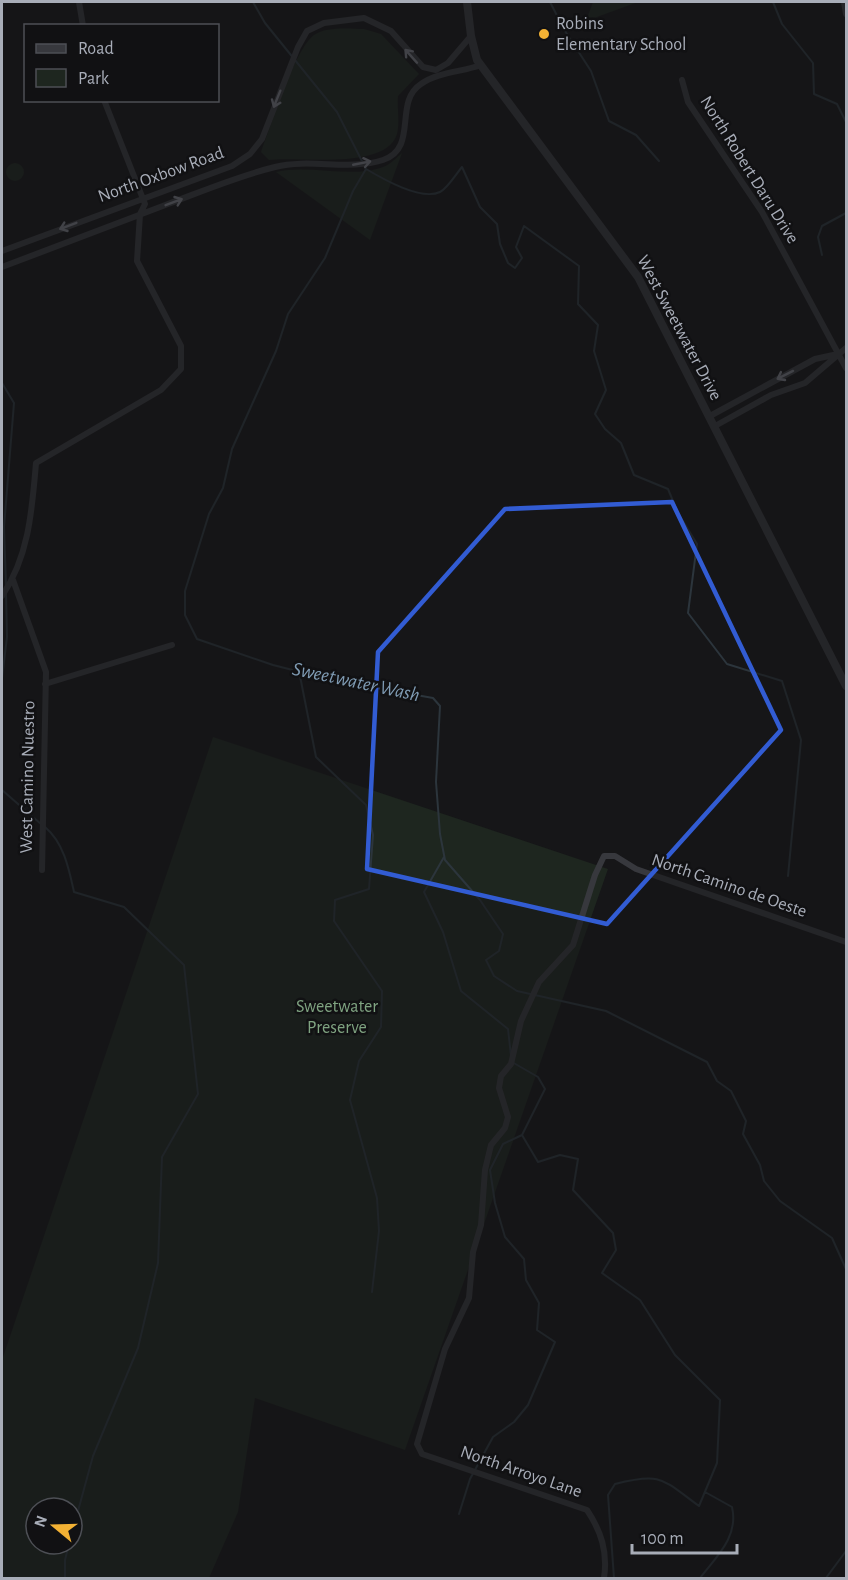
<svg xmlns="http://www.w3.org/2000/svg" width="848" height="1580" font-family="'Alegreya Sans',sans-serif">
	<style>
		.green { fill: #1e261f; fill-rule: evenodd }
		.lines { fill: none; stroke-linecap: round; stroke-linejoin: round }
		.stream { stroke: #2c353c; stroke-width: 2 }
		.minor { stroke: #37383d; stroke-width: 6 }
		.tertiary { stroke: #37383d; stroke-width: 8 }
		.oneway { stroke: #757881 }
		.marked { fill: none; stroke: #325cd3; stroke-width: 4.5; stroke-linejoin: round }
		.poi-dot { fill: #f2b134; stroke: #111113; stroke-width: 2 }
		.labels { text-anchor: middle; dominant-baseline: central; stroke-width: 5; stroke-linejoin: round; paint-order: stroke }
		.poi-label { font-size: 18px; fill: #a8adb8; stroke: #111113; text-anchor: start }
		.street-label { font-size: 18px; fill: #a8adb8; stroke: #111113 }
		.park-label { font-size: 18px; fill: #7fa381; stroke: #111113 }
		.water-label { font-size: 20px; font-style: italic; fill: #7f9bb3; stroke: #111113 }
	</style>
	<rect width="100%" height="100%" fill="#161618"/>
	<!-- green -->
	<path class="green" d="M593 2H638L586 21Z
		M364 29 381 34 419 74 398 96C397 107 400 123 397 134 386 171 298 156 269 160L261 152C271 126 294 50 314 35 327 26 350 29 364 29Z
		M402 153 370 240 276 172C309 164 352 179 383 167 390 165 397 157 402 153Z
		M6 172a9 9 0 1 1 18 0a9 9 0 1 1-18 0Z
		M213 737 608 869 405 1450 255 1398 238 1512 209 1578H2V1360ZM36 1508H72V1544H36Z"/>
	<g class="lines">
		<!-- stream -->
		<path class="stream" d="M253 2 265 23 337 112 366 169 353 191 325 258 288 314 276 351 232 449 223 488 209 514 185 591V615L197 639 273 665 332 680 433 698 440 706 436 782 440 834 445 860 480 900 503 934 499 951 486 960 494 976 517 991 606 1011 707 1062 717 1081 731 1091 746 1121 743 1134 760 1165 764 1181 780 1201 832 1238 846 1269
			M550 2 565 31 591 71 609 121 636 135 659 161
			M773 2 782 24 813 63 814 94 837 104 846 122
			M366 169C383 179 421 201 440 192 448 188 456 174 462 167L480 207 497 224 500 244 508 263 515 268 522 258 516 247 524 226 579 266 578 304 598 325 594 351 606 390 595 414 605 429 621 443 634 475 668 489 678 513 697 544 688 613 727 664 782 681 801 740 788 876
			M822 255 818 237 822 226 846 213
			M2 383 14 403 4 527 6 585
			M299 671 316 757 366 805 373 835 369 889 335 900 334 921 382 991 381 1027 359 1061 350 1100 377 1198 379 1231 372 1292
			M2 678 7 637 6 594
			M2 790 41 824
			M45 827C64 843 69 869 74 892L124 907 184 965 198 1094 162 1157 158 1263 138 1348 93 1456 72 1533
			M444 857 424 892 443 932 461 991 508 1029 511 1056
			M512 1062 538 1077 545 1089 522 1135 538 1162 560 1155 578 1159 573 1190 613 1233 616 1250 602 1273 640 1300 675 1355 720 1400 717 1463 699 1506C662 1479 662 1472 615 1484L608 1495 614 1578
			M459 1514 470 1479 493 1437 514 1422 528 1405 555 1342 537 1330 539 1303 526 1280 524 1259 505 1237 495 1203 490 1170 503 1144 522 1135
			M65 1578V1560L69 1544
			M700 1578C716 1557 739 1537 732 1507L705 1492
			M826 1578 846 1551"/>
		<!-- minor -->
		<path class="minor" d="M79 2 83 26
			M844 2 846 14
			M682 80 688 102 762 212 846 368
			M2 251 232 166 250 154 262 139 298 47 307 31 324 23 364 18 391 31 423 67 436 70 448 63 471 36
			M2 267C57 246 112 225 168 204 203 191 238 176 275 167 311 158 348 171 383 160 419 148 393 102 421 84 438 72 462 72 481 65
			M710 416 815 359 838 354
			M715 426 771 395 805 383 846 348
			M13 580 46 672 42 870
			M2 596C29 556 32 510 36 463L161 390 181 369V346L137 261 140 214 145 204 104 100
			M45 684 172 645
			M604 1578C608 1552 601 1531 587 1510L422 1454 417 1444 445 1349 469 1298 473 1252 481 1225 485 1170 491 1145 505 1128 508 1117 499 1088 501 1076 511 1064 521 1021 539 982 573 945 595 875 604 856H615L636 869 846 942"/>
		<!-- tertiary -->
		<path class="tertiary" d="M467 2 471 36 477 60 638 277 846 686"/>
	</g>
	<!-- one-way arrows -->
	<defs><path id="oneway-shaft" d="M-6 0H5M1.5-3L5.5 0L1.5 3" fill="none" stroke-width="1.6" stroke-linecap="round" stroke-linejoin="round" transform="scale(1.5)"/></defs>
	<g class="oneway">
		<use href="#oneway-shaft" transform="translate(411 56) rotate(-132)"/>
		<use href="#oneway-shaft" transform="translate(277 99) rotate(112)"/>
		<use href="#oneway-shaft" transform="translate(362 163) rotate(-11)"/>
		<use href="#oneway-shaft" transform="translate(174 202) rotate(-21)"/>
		<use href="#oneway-shaft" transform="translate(68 226) rotate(159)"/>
		<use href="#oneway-shaft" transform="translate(785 375) rotate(153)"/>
	</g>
	<!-- marked area -->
	<path d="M0 0H848V1580H0ZM672 502 781 730 607 924 367 869 378 652 505 509Z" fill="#161618" fill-opacity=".55" fill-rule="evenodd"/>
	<path class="marked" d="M672 502 781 730 607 924 367 869 378 652 505 509Z"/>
	<!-- markers -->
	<circle class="poi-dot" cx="544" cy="34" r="6"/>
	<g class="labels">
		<!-- poi labels -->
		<g class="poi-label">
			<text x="556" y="24">Robins<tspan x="556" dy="21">Elementary School</tspan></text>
		</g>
		<!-- street labels -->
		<g class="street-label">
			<text transform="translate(749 170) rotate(58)">North Robert Daru Drive</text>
			<text transform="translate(161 175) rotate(-20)">North Oxbow Road</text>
			<text transform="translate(679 328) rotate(62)">West Sweetwater Drive</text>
			<text transform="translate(28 777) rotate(-89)">West Camino Nuestro</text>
			<text transform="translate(729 886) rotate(19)">North Camino de Oeste</text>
			<text transform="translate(521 1472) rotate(19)">North Arroyo Lane</text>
		</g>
		<!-- park labels -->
		<g class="park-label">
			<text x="337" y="1007">Sweetwater<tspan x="337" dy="21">Preserve</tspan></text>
		</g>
		<!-- water labels -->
		<g class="water-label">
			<text transform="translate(356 682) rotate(12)">Sweetwater Wash</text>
		</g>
	</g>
	<!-- border -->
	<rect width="848" height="1580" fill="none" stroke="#a8adb8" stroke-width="6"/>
	<!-- legend -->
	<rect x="24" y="24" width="195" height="78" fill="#111113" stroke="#4d4f55" stroke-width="1.5"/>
	<rect x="36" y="44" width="30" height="9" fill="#37383d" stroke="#4d4f55" stroke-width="1.5"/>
	<text x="78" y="54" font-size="18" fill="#a8adb8">Road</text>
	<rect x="36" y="69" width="30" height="18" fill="#1e261f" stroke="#4d4f55" stroke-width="1.5"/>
	<text x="78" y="84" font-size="18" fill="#a8adb8">Park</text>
	<!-- north arrow -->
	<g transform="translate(54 1526) rotate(289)"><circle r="28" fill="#111113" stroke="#4d4f55" stroke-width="1.5"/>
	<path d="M0-4.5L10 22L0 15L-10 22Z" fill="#f2b134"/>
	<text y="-9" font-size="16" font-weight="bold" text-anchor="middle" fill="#a8adb8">N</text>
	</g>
	<!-- scale -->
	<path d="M632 1544v9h105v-9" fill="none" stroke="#a8adb8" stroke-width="3"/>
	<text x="641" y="1544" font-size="18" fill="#a8adb8" stroke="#111113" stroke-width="4.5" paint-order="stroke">100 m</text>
</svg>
